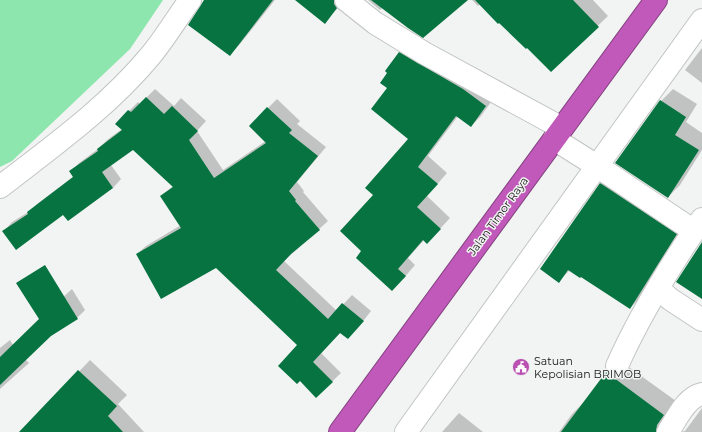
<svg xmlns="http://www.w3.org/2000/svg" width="702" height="432" font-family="Montserrat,sans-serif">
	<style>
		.water { fill: #8ce6ad }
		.shadow { fill: #0003 }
		.building { fill: #067341 }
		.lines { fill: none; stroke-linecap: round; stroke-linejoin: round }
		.street-casing { stroke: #c2c5c3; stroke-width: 24 }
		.highway-casing { stroke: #844280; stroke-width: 24 }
		.street { stroke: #fff; stroke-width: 22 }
		.highway { stroke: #c059b9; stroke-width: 22 }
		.labels { text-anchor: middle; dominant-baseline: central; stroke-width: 3; stroke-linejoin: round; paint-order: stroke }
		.street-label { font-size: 11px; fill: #161716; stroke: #f1f4f2 }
		.poi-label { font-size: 11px; fill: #161716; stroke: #f1f4f2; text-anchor: start }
	</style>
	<rect width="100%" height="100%" fill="#f1f4f2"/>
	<!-- water -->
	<path class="water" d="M0 0H163L130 49 12 161 0 167Z"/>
	<!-- shadow -->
	<path class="shadow" d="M205 0H275L240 44 229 55Z
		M297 0H345L325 22Z
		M368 0H466L382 8 380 10Z
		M472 0H593L608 16 551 71 527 46 480 4 478 6Z
		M410 42 496 95 481 116 471 126 458 116 428 156 447 173 427 196 450 218 437 232 424 240 408 258 415 265 403 279 363 251 410 139 388 88 399 53Z
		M702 48V83L685 70Z
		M155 89 174 106 181 98 206 121 197 131 223 170 266 141 250 126 277 99 300 121 297 124 326 147 297 182 304 191 303 192 328 221 284 261 337 311 352 295 371 311 357 329 341 332 321 353 341 373 316 397 298 345 216 267 137 254 146 246 181 225 161 196 173 186 133 148 111 165 121 179 113 188 64 214 4 231 12 222 30 211 37 204 74 176 70 172 79 163 98 149 107 140 122 129 116 124 138 102 140 104Z
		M673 89 697 104 686 122 702 133V150L680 185 668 197 661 101Z
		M613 172 688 222 642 296 630 308 570 270 559 281 601 184Z
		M72 289 85 310 77 318 50 335 25 359 29 363 0 389V348L10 340 13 345 61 299Z
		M90 360 127 395 118 404 144 432H31L26 427Z
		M619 360 676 401 681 432 685 431 702 408V432H559L572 414 585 401 606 373Z
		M459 413 483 432H442Z"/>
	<!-- building -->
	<path class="building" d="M204 0H273L230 56 188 25Z
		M295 0H334V4L337 8 325 24Z
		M371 0H468L423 38 408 28Z
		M475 0H573L599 27 551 72 527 48 526 49 499 23 498 24Z
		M399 52 463 89 486 106 471 127 456 116 418 167 438 184 417 207 441 229 427 244 423 240 398 269 406 276 392 291 356 258 361 251 340 231 373 195 365 188 408 139 371 109 387 88 380 83 387 73 385 71Z
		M146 97 164 114 172 106 198 131 189 140 214 178 266 143 249 126 267 107 292 130 289 133 318 156 289 191 296 200 295 201 320 230 291 254 276 270 328 319 342 303 364 321 348 339 340 333 313 362 333 382 316 398 300 381 297 384 278 366 297 345 216 268 161 299 136 254 181 228 160 196 173 187 133 150 102 172 113 188 68 221 63 215 16 250 2 231 28 214 27 212 73 177 69 171 98 151 97 149 122 130 115 124 128 110 131 112Z
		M660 100 686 117 675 135 699 150 668 198 615 163Z
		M600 183 677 234 630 309 581 277 580 278 568 270 559 283 540 269Z
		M702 242V299L676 282Z
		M45 265 78 319 51 336 0 385V357L39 319 16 283Z
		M78 370 117 406 108 416 123 432H19Z
		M606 372 664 415 657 425 656 432H561Z"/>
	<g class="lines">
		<!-- street casing -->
		<g class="street-casing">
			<path id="street" d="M346 0 375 23 424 53 562 128
				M554 139 597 166 694 231
				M0 187C53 146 108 107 151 55 165 38 177 18 190 0
				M658 288 670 299 702 320
				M617 366C640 314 670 266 702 219
				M406 432 702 20
				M668 432C676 420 686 397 702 394"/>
		</g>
		<!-- highway casing -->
		<g class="highway-casing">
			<path id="highway" d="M340 432 656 0"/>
		</g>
		<!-- street -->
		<use href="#street" class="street"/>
		<!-- highway -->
		<use href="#highway" class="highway"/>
	</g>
	<!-- icons -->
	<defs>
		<g id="civic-disc" transform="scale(0.9)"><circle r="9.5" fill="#b950b2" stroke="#f1f4f2"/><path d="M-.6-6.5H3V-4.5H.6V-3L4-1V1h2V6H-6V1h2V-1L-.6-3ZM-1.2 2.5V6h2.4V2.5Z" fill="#fff"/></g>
	</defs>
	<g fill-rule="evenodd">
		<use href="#civic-disc" x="521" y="367"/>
	</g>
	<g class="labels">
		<!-- street labels -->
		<g class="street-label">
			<text transform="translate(498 216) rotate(-54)">Jalan Timor Raya</text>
		</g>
		<!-- poi labels -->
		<g class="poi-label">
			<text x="534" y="361">Satuan<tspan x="534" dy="13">Kepolisian BRIMOB</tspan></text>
		</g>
	</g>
</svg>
